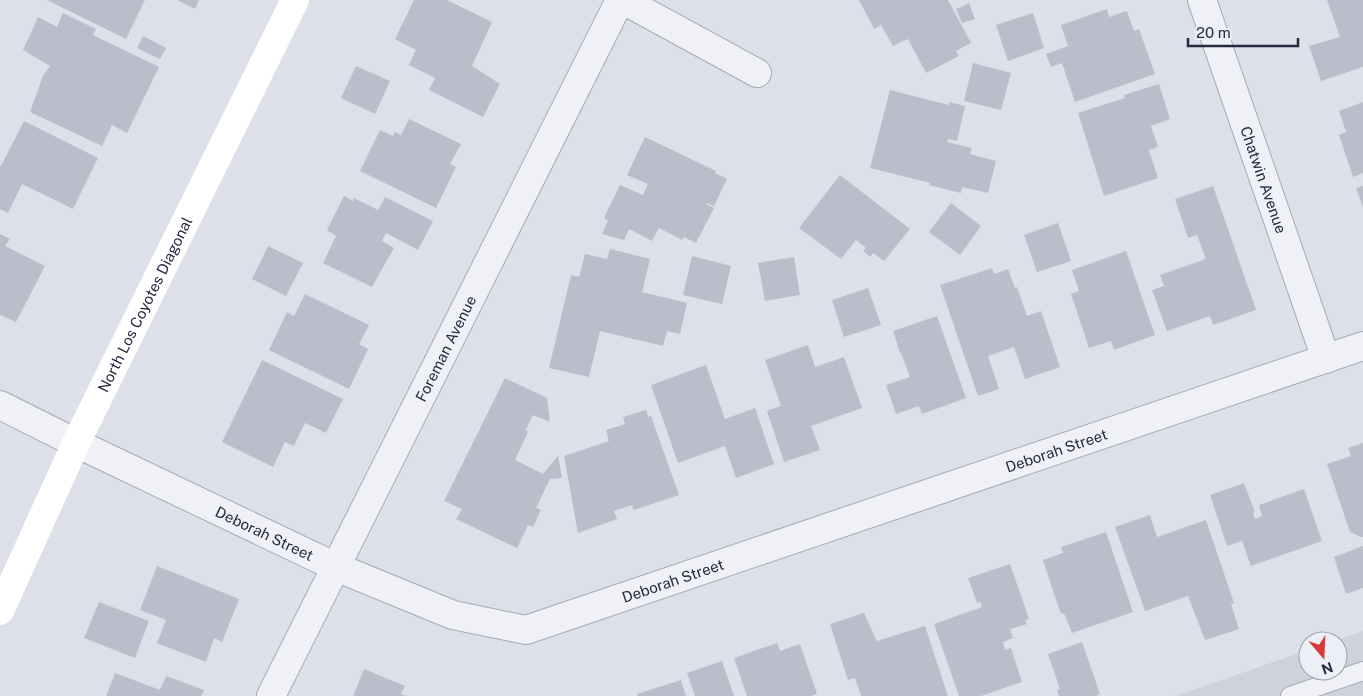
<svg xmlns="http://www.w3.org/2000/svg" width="1363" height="696" font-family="'Public Sans',sans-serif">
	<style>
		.built { fill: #cfd2dd }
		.building { fill: #babecb }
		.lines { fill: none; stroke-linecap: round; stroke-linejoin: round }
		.service-casing { stroke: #a6aab5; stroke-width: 20 }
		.minor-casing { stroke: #a6aab5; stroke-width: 30 }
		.service { stroke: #f0f1f6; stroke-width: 18 }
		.minor { stroke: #f0f1f6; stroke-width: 28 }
		.secondary { stroke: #fff; stroke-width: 28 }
		.labels { text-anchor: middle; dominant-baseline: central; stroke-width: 4.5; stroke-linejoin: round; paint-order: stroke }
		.street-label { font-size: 15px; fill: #252b3f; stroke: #eceff5 }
	</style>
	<rect width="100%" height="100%" fill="#dde0e8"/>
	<!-- built -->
	<path class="built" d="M1363 631V696H1175L1308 650V671H1338V641H1335Z"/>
	<!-- building -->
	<path class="building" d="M47 0H145L126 39Z
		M177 0H199L195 9Z
		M414 0H447L492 22 472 66 500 84 483 117 429 90 435 78 409 65 416 50 395 39Z
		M859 0H948L971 43 956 51 959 56 926 73 908 39 893 46 881 25 874 29Z
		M1327 0H1363V67L1321 81 1309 46 1340 37Z
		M969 3 975 19 962 23 956 9Z
		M1107 9 1109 17 1127 11 1134 31 1139 29 1155 74 1075 102 1062 63 1051 67 1046 54 1068 46 1061 25Z
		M63 13 96 29 93 35 159 67 127 133 112 125 102 146 30 112 43 76 50 66 23 50 38 17 57 27Z
		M1033 13 1044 48 1008 61 996 25Z
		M143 36 166 48 160 59 137 48Z
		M973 63 1011 73 1001 110 964 101Z
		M356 66 390 81 375 114 341 98Z
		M1159 84 1170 119 1151 126 1158 147 1149 150 1158 178 1104 196 1078 113 1125 98 1124 95Z
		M890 90 949 105V102L965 106 957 141 948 139 947 142 972 148 970 154 996 161 988 193 962 187 961 193 929 185 930 183 870 168Z
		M1363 102V173L1353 177 1339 135 1346 132 1339 111Z
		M409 119 461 144 450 164 456 167 436 208 360 171 380 130 393 136 395 132 401 135Z
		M24 121 98 158 73 209 22 184 8 213 0 209V165L1 166Z
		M645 137 716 171 715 173 727 179 714 206 707 203 706 204 714 208 696 243 684 237 682 240 659 228 652 241 629 229 624 240 602 234 608 220 604 218 620 185 643 195 648 184 627 175Z
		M840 175 910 229 884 261 873 253 870 257 863 251 866 248 856 240 841 259 799 228Z
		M1213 186 1256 310 1213 325 1210 316 1167 331 1152 290 1164 286 1160 275 1206 259 1197 235 1188 238 1175 199Z
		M1363 186V207L1356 188Z
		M344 196 353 201 354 198 378 210 385 197 433 221 418 250 386 233 382 241 394 248 372 287 323 263 336 236 327 230Z
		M951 203 981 226 960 255 929 232Z
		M1058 223 1071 261 1037 272 1024 235Z
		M0 234 10 239 5 246 45 266 16 322 0 315Z
		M268 246 303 263 286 296 252 279Z
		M610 249 650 259 642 292 687 303 680 334 667 331 663 346 600 331 589 377 549 368 571 275 579 277 585 254 607 259Z
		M1126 251 1155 335 1114 350 1111 341 1089 348 1071 294 1079 291 1072 270Z
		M692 256 731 266 722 304 683 295Z
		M794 257 800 295 765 301 758 263Z
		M992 268 994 274 1008 269 1015 288 1017 287 1027 316 1041 311 1060 367 1025 379 1014 347 988 356 999 389 978 396 940 285Z
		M868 288 881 325 844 337 832 300Z
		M305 294 369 325 359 344 368 349 349 389 269 350 287 312 294 316Z
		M937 316 966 398 922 414 919 406 896 414 886 385 910 377 901 353H900L893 331Z
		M808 345 815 367 844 357 862 408 811 426 820 450 784 462 767 411 781 406 765 360Z
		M262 360 343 399 326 433 305 423 294 446 285 442 273 467 222 442Z
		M706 365 725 419 755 408 774 464 736 478 725 446 678 463 651 385Z
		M505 378 547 398 550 422 533 415 526 430 528 432 515 460 543 474 558 456 562 478 550 479 536 508 541 510 533 527 528 525 517 548 456 519 462 509 444 501Z
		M646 410 648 417 651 416 679 495 634 510 632 505 614 511 617 519 578 533 564 456 609 441 606 430 625 424 623 417Z
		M1363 443V537H1361L1350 532 1327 464 1351 456 1348 448Z
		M1244 483 1255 512 1253 513 1255 519 1262 516 1259 505 1304 489 1322 541 1251 566 1242 541 1227 546 1210 495Z
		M1150 515 1157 537 1206 520 1234 603 1231 604 1239 629 1205 640 1188 596 1145 611 1115 527Z
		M1106 532 1133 612 1072 633 1065 615 1060 612 1043 560 1063 553 1061 547Z
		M1363 546V588L1346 594 1334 557Z
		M1010 564 1029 619 1025 620 1027 624 1010 629 1013 638 1003 642 1005 650 1011 648 1022 682 981 696H959L934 624 982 607 980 602 977 603 968 578Z
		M157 566 239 599 222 642 214 638 206 662 157 643 166 620 140 610Z
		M99 602 149 621 135 658 84 638Z
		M864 613 877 641 925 626 948 696H861L855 678 848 680 830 624Z
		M1082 642 1100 694 1096 696H1059L1057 690 1060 689 1048 654Z
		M777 643 780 651 800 644 817 694 811 696H747L734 658Z
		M722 661 734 696H695L687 673Z
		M364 669 405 686 401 694 406 696H353Z
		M115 673 160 690 166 676 204 690 201 696H106Z
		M681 680 686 696H638L637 694Z"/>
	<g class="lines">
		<!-- service casing -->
		<g class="service-casing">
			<path id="service" d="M1290 696 1363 671"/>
		</g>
		<!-- minor casing -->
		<g class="minor-casing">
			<g id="minor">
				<path d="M623 0 757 73"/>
				<path id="s1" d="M1202 0 1326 359"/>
				<path id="s2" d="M0 405 76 443 336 567 453 615 526 630 1363 346"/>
				<path id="s3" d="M271 696 620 0"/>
			</g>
		</g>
		<!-- service -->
		<use href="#service" class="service"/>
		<!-- minor -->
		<use href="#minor" class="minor"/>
		<!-- secondary -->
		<path class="secondary" id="s4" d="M0 611 76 443 295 0"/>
	</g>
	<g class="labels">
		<!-- street labels -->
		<g class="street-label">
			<text stroke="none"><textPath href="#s1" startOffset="190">Chatwin Avenue</textPath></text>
			<text stroke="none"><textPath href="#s4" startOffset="339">North Los Coyotes Diagonal</textPath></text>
			<text stroke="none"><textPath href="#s3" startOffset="389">Foreman Avenue</textPath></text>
			<text stroke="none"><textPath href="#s2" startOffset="1134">Deborah Street</textPath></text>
			<text stroke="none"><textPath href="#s2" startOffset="294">Deborah Street</textPath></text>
			<text stroke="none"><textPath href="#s2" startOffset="729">Deborah Street</textPath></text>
		</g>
	</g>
	<!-- north arrow -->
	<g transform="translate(1323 656) rotate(161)"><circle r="24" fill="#eceff5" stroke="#9ca1ac"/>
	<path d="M0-4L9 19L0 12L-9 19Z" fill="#d7383a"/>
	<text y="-8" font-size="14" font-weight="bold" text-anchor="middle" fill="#252b3f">N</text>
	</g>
	<!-- scale -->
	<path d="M1188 38v8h110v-8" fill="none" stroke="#252b3f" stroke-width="2.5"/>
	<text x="1196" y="38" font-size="15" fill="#252b3f" stroke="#eceff5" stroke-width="4" paint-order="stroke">20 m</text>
</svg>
